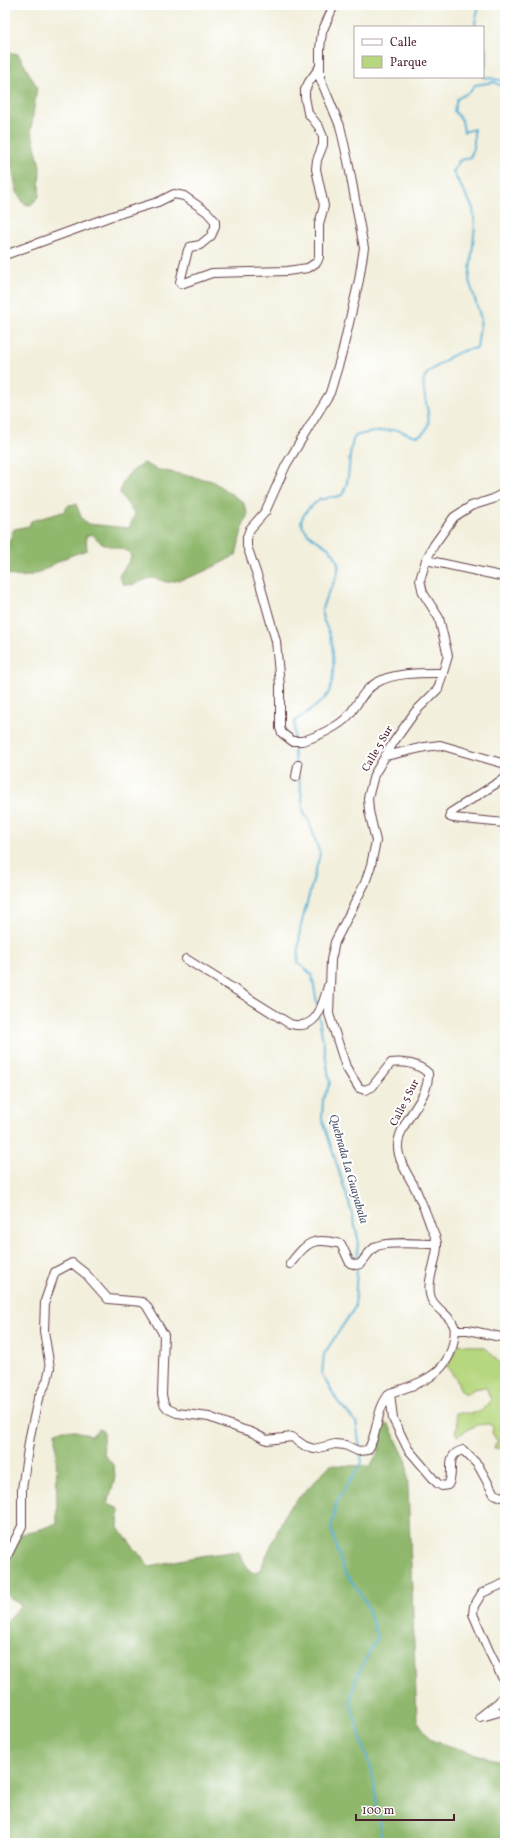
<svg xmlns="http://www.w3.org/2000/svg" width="510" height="1848" font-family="Vollkorn,serif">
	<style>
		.green { fill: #b6d77e; stroke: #807b54 }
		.forest { fill: #90b86d; stroke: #6d6c4c }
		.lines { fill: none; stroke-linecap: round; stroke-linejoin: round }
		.stream { stroke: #58b0d5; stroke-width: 2 }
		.minor-casing { stroke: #633e46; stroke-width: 10 }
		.minor { stroke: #fff; stroke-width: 8 }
		.labels { text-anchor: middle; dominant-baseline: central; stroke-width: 4; stroke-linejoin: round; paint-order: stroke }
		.street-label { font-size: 11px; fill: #4a1f2b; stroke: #fff }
		.water-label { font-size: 12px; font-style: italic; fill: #50596f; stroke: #fff }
	</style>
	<rect width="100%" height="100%" fill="#fff"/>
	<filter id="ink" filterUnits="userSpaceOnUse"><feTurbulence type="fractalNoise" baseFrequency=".025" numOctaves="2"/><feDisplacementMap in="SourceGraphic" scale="8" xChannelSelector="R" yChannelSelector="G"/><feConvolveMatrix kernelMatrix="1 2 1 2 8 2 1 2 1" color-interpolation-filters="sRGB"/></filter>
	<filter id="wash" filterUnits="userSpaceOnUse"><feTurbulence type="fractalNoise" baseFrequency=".012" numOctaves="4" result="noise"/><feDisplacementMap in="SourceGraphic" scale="16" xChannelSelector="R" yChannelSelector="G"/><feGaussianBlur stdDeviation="0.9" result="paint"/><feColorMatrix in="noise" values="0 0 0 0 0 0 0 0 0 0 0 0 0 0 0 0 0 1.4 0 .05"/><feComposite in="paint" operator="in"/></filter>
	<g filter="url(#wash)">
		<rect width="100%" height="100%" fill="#f2efdc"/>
		<!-- green -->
		<path class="green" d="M459 1344C467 1346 480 1345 488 1350 494 1356 496 1362 505 1365V1449L494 1448 495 1444 498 1442 492 1433 493 1427 489 1424 476 1425 457 1436 455 1431 458 1426 455 1413C472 1412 480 1418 491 1400L486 1387 474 1389 467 1394 461 1391 456 1379 447 1367Z"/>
		<!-- forest -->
		<path class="forest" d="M5 52 18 54 37 87 31 129 40 166 39 197 31 205 24 204 17 192 11 164 5 158Z
			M144 463 156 469 212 481 243 502 248 514 243 525 236 555C215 566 195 578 170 582 164 583 158 578 152 578 140 580 136 587 123 584L119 576 131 558 129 552C112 544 106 550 92 534L86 536 87 550C79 553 70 555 63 559 46 568 24 585 5 572V552L14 529 29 526 31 521 63 512 69 505 76 504 82 519 89 524 129 528 135 514 120 494C122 476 130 473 144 463Z
			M385 1425H389L407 1462 417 1720 431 1740 488 1758 505 1761V1843H5V1623L21 1605C17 1602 11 1600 8 1596 0 1579 14 1549 21 1534L33 1532 57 1523 56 1432C66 1427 81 1432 91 1436L99 1429 103 1431 104 1454 114 1466 115 1477 108 1504 119 1509 118 1528 149 1566 201 1556 238 1551 249 1570 254 1573 259 1572 287 1510 330 1465 370 1466 378 1453 382 1427Z"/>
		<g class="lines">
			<!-- stream -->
			<path class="stream" d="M476 27 475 23 479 5
				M483 46 486 49 487 59 483 75
				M483 77 505 81
				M294 739 295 721C305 713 321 705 328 694 335 683 334 653 331 640 330 631 323 623 322 614 321 595 344 578 337 560 330 541 305 541 301 521 307 506 311 509 319 499H326L329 497H335L342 495C353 477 346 451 355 436 368 432 381 431 394 430 406 429 414 443 425 431 436 420 417 388 426 375 430 370 438 366 443 362 453 354 464 349 477 348L481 319 469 280 475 226 473 208 453 172 459 161 470 157 474 149V129L464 132 462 120 454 111 457 99 471 91 475 85 494 82 505 88
				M294 743V755L296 764
				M299 778 304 813 309 821 320 854 300 929 298 962 312 975 318 1009
				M319 1017 330 1083 323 1100 322 1118 349 1203 358 1238 357 1263
				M357 1267 355 1307 324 1354 322 1375 338 1402 356 1422 360 1448
				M360 1452 362 1462 336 1503 331 1529 344 1571 366 1602 377 1637 356 1678 350 1702 373 1777 382 1843"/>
		</g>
	</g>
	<g filter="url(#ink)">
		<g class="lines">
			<!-- minor casing -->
			<g class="minor-casing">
				<path id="minor" d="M334 5 322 32 320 49V78L340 126 348 161 364 248 359 280 342 353 330 393 286 465 265 512 250 529 247 537V546L260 584 276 641 280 686V728L282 733 292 741H302C314 738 340 726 348 716 357 706 363 690 376 683 394 672 422 673 443 673
					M5 255 109 217 158 202 174 194 184 196 207 212 215 221V227L211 236 200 245 190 247 188 250 180 282 181 284 212 273 287 271 308 268 317 262 319 257V224L324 206 316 169 317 160 323 145V137L319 127 308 113 305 97V90L309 82 319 68
					M505 492 493 499 471 506 454 517 434 545 426 560 420 580 423 593 439 618 448 656 438 689 415 712 393 743 374 775 368 798 369 811 376 841 371 865 365 883 335 942 331 960 329 1014 346 1067 359 1088 365 1090 372 1087 391 1063C404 1061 418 1064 428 1073 430 1101 397 1121 398 1148 399 1163 410 1178 416 1190 421 1202 427 1214 431 1227 433 1232 437 1239 437 1244 438 1259 425 1282 431 1298 435 1309 450 1315 454 1326 456 1332 454 1338 453 1344 446 1376 417 1385 390 1393L393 1419 408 1449 437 1483 442 1486 448 1485C456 1472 443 1455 463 1450L478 1465 494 1494 505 1498
					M426 560 505 577
					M385 756 425 747 440 745 505 764
					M296 777 298 765
					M505 778 450 813V817L453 818 505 823
					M186 959 290 1024C317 1031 322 1007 328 986
					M290 1264C307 1243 311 1236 341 1244L350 1263 356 1265 360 1264C366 1258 369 1250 377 1246 389 1241 423 1244 437 1244
					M455 1330H468L505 1338
					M5 1560 22 1526V1489L30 1436 38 1399 47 1381 50 1368 44 1331 45 1301 55 1272 72 1263 86 1274 108 1299 142 1302 146 1305 164 1335 162 1395 164 1404 168 1409 177 1413 209 1417 241 1429 251 1432 267 1440 292 1437 305 1446 314 1449 335 1444 345 1445 358 1451 368 1450C379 1432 375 1410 390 1393
					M505 1583 482 1593 474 1606 473 1614 489 1651 505 1683
					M485 1716 499 1712
					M480 1717 499 1702 505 1693"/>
			</g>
			<!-- minor -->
			<use href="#minor" class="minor"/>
		</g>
	</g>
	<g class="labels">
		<!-- street labels -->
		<g class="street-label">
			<text transform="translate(378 749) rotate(-60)">Calle 5 Sur</text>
			<text transform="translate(405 1103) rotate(-63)">Calle 5 Sur</text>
		</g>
		<!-- water labels -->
		<g class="water-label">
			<text transform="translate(348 1169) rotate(74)">Quebrada La Guayabala</text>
		</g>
	</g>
	<!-- margin -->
	<rect width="510" height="1848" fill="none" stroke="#fff" stroke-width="20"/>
	<!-- legend -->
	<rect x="354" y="26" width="130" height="52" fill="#ffffff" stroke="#b7a5aa"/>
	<rect x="362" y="39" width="20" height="6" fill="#ffffff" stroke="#b7a5aa"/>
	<text x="390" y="46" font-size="12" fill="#4a1f2b">Calle</text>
	<rect x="362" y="56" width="20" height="12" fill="#b6d77e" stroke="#b7a5aa"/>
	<text x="390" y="66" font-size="12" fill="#4a1f2b">Parque</text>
	<!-- scale -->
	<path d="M356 1814v6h98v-6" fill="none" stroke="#4a1f2b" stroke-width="2"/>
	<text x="362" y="1814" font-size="12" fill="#4a1f2b" stroke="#ffffff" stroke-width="3" paint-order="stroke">100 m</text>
</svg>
